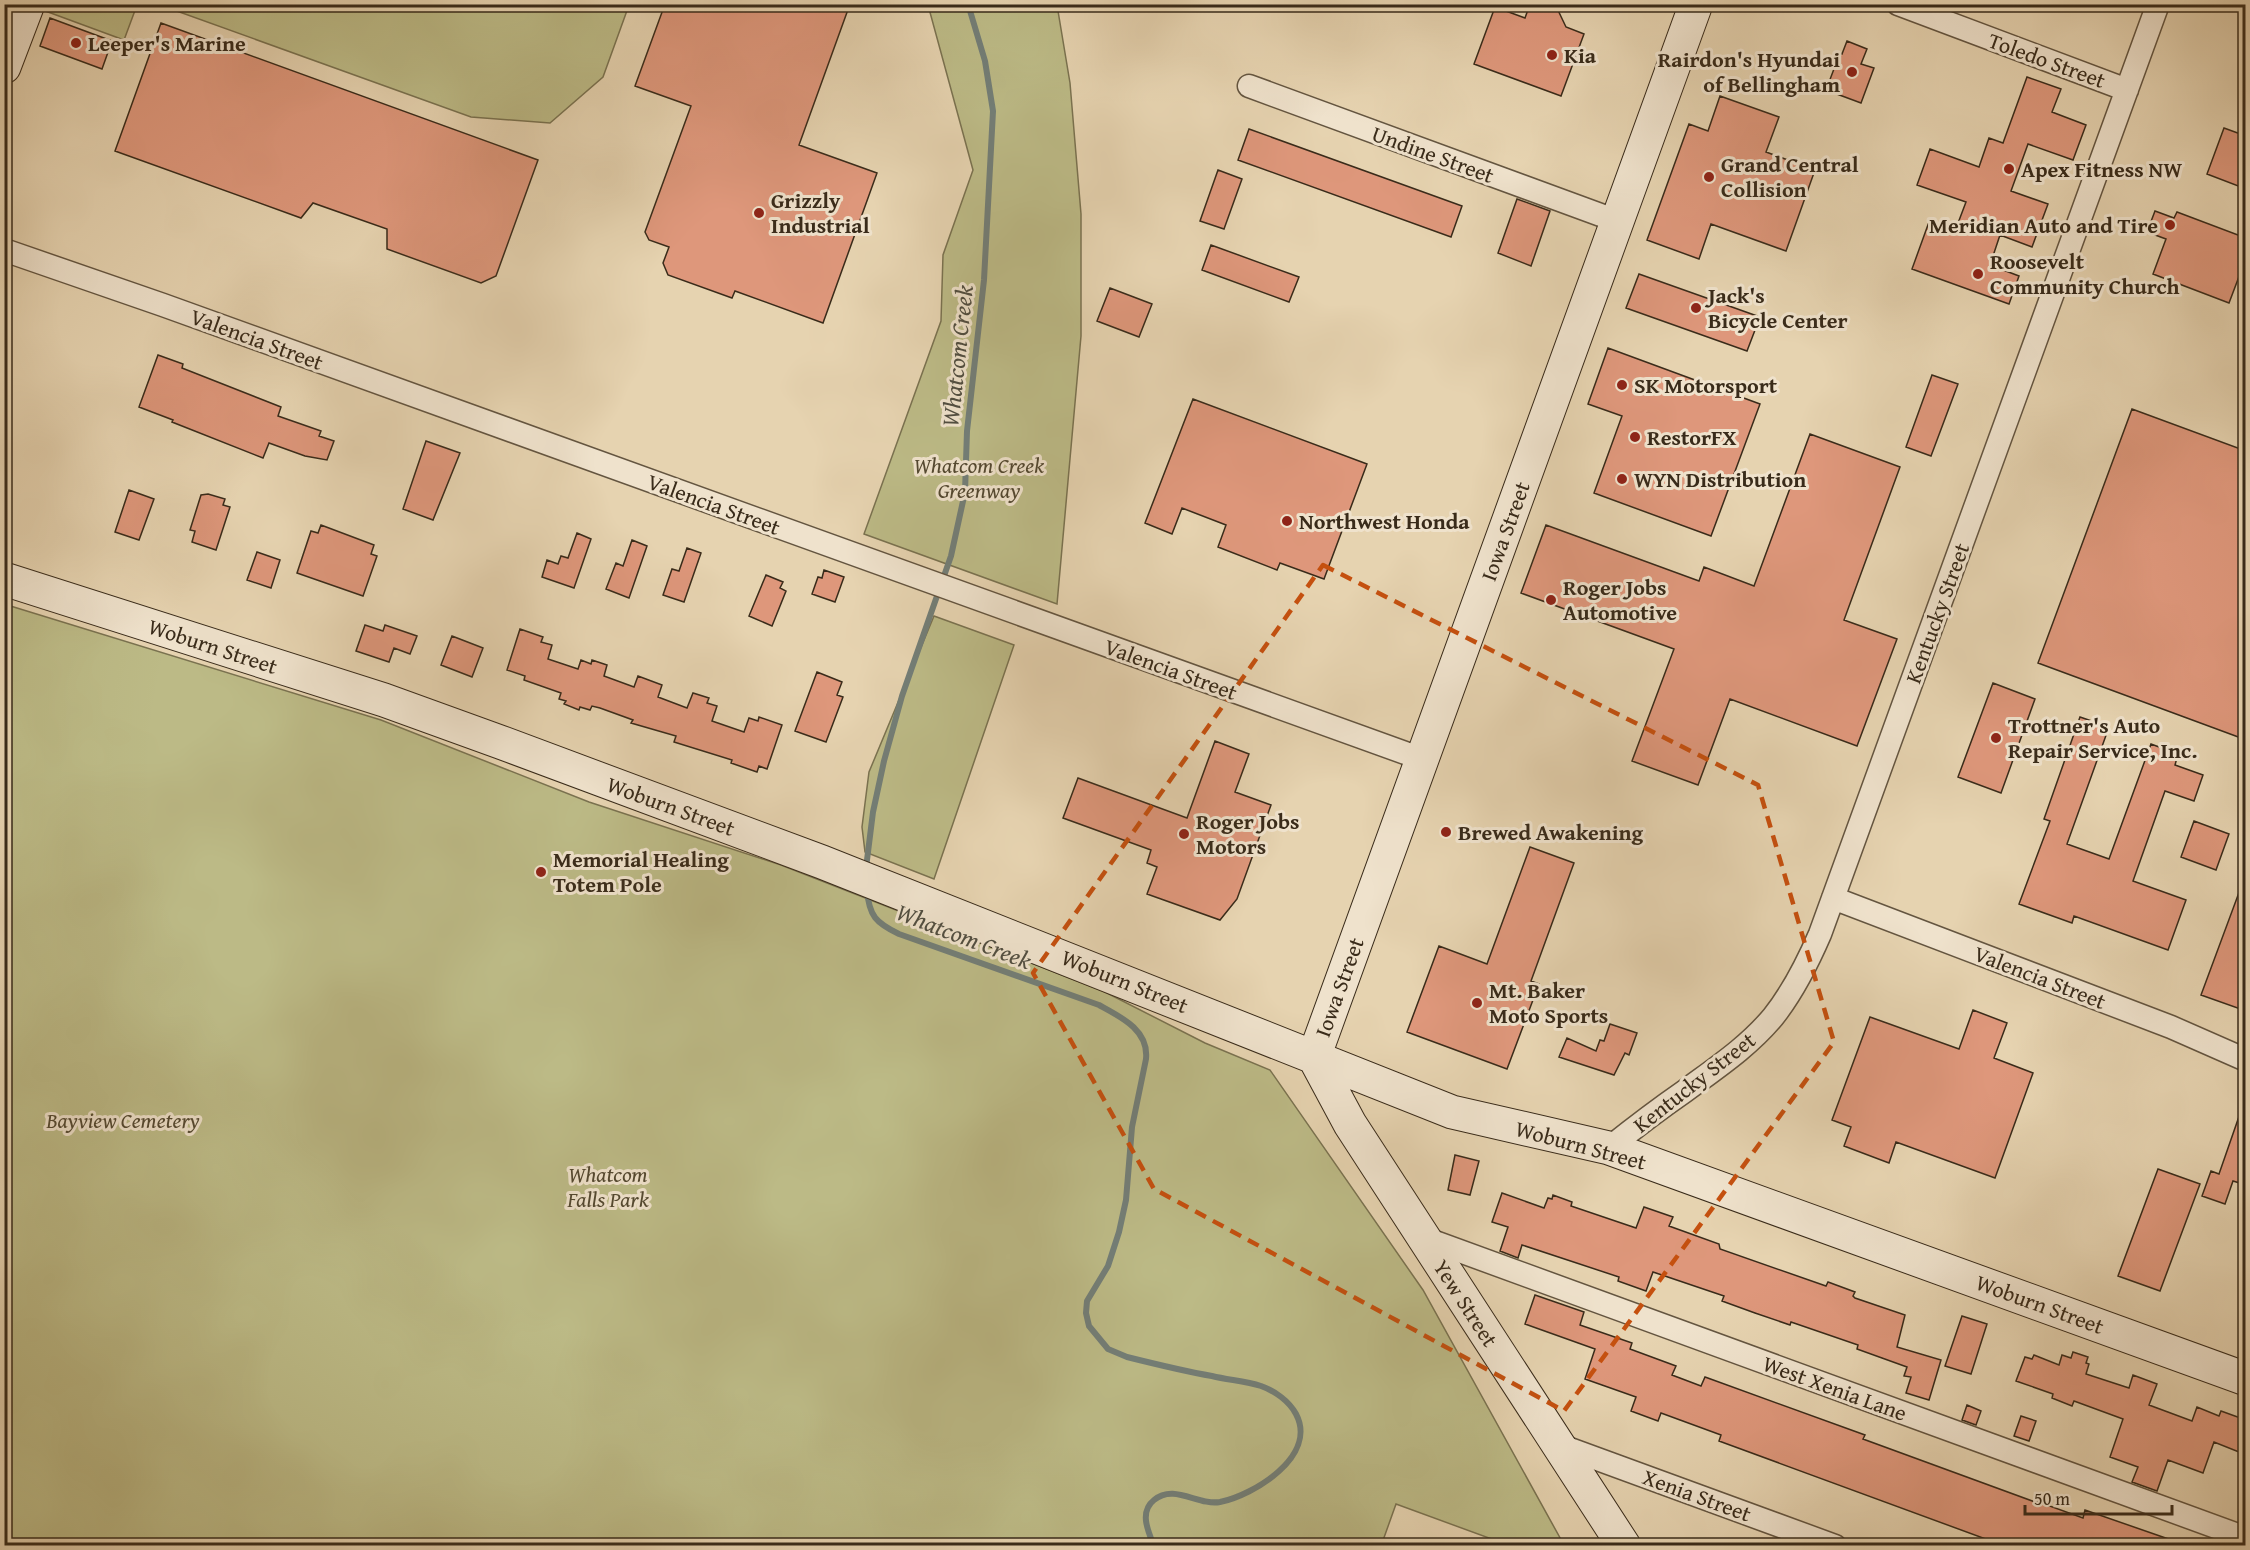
<svg xmlns="http://www.w3.org/2000/svg" width="2250" height="1550" font-family="'Gentium Book Plus',serif">
	<style>
		.green { fill: #bcba86; stroke: #7a7250; stroke-width: 1.5 }
		.lines { fill: none; stroke-linecap: round; stroke-linejoin: round }
		.stream { stroke: #737e77; stroke-width: 6 }
		.building { fill: #de977b; stroke: #392b1a; stroke-width: 1.5 }
		.street-casing { stroke: #645540; stroke-width: 25 }
		.secondary-casing { stroke: #392b1a; stroke-width: 35 }
		.street { stroke: #efe2cc; stroke-width: 22 }
		.secondary { stroke: #efe2cc; stroke-width: 33 }
		.marked { fill: none; stroke: #c5500f; stroke-width: 4.5; stroke-dasharray: 12 8; stroke-linejoin: round }
		.poi-dot { fill: #8f2418; stroke: #efe2cc; stroke-width: 2 }
		.labels { text-anchor: middle; dominant-baseline: central; stroke-width: 6; stroke-linejoin: round; paint-order: stroke }
		.poi-label { font-size: 22px; font-weight: bold; fill: #392b1a; stroke: #efe2cc; text-anchor: start }
		.street-label { font-size: 22px; fill: #392b1a; stroke: #efe2cc }
		.park-label { font-size: 22px; font-style: italic; fill: #534830; stroke: #efe2cc }
		.water-label { font-size: 24px; font-style: italic; fill: #514e41; stroke: #efe2cc }
	</style>
	<rect width="100%" height="100%" fill="#e6d3b0"/>
	<filter id="stains"><feTurbulence type="fractalNoise" baseFrequency=".00333" numOctaves="4"/><feColorMatrix values="0 0 0 0 .2 0 0 0 0 .09 0 0 0 0 .02 0 0 0 .5 -.17"/></filter>
	<radialGradient id="worn" r=".72"><stop offset=".6" stop-color="#630" stop-opacity="0"/><stop offset="1" stop-color="#630" stop-opacity=".3"/></radialGradient>
	<!-- green -->
	<path class="green" d="M29 5H137L124 40Z
		M160 5H629L603 77 550 123 471 117Z
		M928 5H1057L1070 83 1081 214V336L1057 604 864 534 941 321 943 255 973 170Z
		M4 604 381 720 589 802 781 865 1103 991 1205 1043 1270 1070 1423 1290 1564 1545H1508L1396 1504 1381 1546 5 1545Z
		M934 616 1014 645 934 879 865 852 862 827 869 772Z"/>
	<g class="lines">
		<!-- stream -->
		<path class="stream" d="M866 868 873 812 884 761 902 696 951 556 965 492 967 431 984 280 993 111 985 61 968 4
			M867 890C869 916 876 923 899 934L1099 1005C1121 1017 1149 1030 1146 1059L1132 1127 1126 1200 1119 1232 1108 1266 1087 1301 1086 1313 1089 1326 1108 1349 1127 1357C1155 1364 1183 1371 1212 1376 1228 1380 1245 1381 1261 1386 1275 1391 1289 1401 1296 1414 1318 1456 1254 1495 1220 1502 1198 1506 1174 1483 1154 1500 1139 1512 1148 1531 1154 1546"/>
	</g>
	<!-- building -->
	<path class="building" d="M665 4H850L799 145 877 173 823 323 735 291 732 298 668 275 663 263 669 247 649 240 645 232 691 106 635 86Z
		M1530 4H1555L1566 27 1584 34 1561 96 1474 64 1495 7 1525 18Z
		M50 18 112 41 102 69 40 46Z
		M161 23 538 160 496 276 481 283 387 249V229L313 203 301 218 115 151Z
		M1847 41 1867 49 1861 64 1874 68 1861 103 1826 90 1840 53 1842 54Z
		M2027 77 2061 89 2052 112 2086 125 2073 160 2028 144 2011 191 2048 204 2032 247 2000 235 1990 265 2019 276 2009 304 1912 269 1929 222 1955 231 1966 202 1917 185 1930 149 1979 167 1989 138 2003 143Z
		M1720 96 1779 117 1766 152 1815 170 1786 251 1711 224 1699 259 1647 240 1689 124 1708 131Z
		M2224 128 2246 136V189L2207 174Z
		M1249 129 1462 206 1451 237 1238 160Z
		M1218 170 1242 179 1224 229 1200 221Z
		M1517 199 1550 211 1531 266 1498 253Z
		M2155 211 2174 218 2177 212 2246 238V258L2229 303 2153 274 2166 239 2147 232Z
		M1211 245 1299 277 1289 302 1202 270Z
		M1639 274 1760 317 1747 351 1626 308Z
		M1110 288 1152 304 1139 337 1097 321Z
		M1608 348 1760 404 1711 536 1594 493 1622 416 1588 404Z
		M158 355 183 364 182 368 281 407 278 416 321 431 319 436 334 441 327 460 305 456 269 443 263 458 172 422 173 420 139 407Z
		M1932 375 1958 384 1931 456 1906 447Z
		M1193 399 1367 464 1324 579 1280 563 1277 570 1218 547 1226 525 1182 508 1172 534 1145 523Z
		M2132 409 2246 451V726L2241 738 2038 663Z
		M1810 434 1900 467 1844 620 1897 639 1857 746 1730 699 1698 785 1632 761 1674 649 1521 593 1546 525 1699 581 1704 567 1754 586Z
		M426 441 460 453 433 520 403 509Z
		M129 490 154 499 139 540 115 532Z
		M208 494 225 499 223 505 230 507 216 550 192 542 195 531 190 530 201 495Z
		M321 525 374 545 371 554 377 556 363 596 297 573 311 531 318 533Z
		M577 533 591 539 574 588 542 577 547 560 558 564 561 556 568 558Z
		M632 540 647 546 629 598 606 589 616 563 623 566Z
		M687 548 701 553 684 602 663 595 672 569 679 571Z
		M257 552 280 560 271 588 247 580Z
		M824 570 844 577 835 602 812 594 818 577 822 578Z
		M766 575 783 582 780 588 786 591 772 626 749 616Z
		M365 625 383 631 385 625 417 636 410 654 394 648 389 662 356 651Z
		M520 629 543 637 541 642 552 645 548 659 578 669 581 660 591 664 592 660 607 665 604 676 634 687 638 676 662 685 658 697 687 708 693 693 709 698 707 703 717 706 712 721 744 732 749 718 758 721 759 717 782 725 767 769 759 766 757 772 731 763 732 760 674 742 676 736 631 723 633 720 600 708 592 706 590 710 580 707 579 710 564 704 566 701 559 699 561 693 524 680 525 676 507 670Z
		M452 636 483 648 472 677 441 665Z
		M817 672 842 682 837 695 843 697 826 742 795 731Z
		M1993 683 2035 699 2001 793 1958 777Z
		M2080 717 2109 727 2067 844 2109 859 2151 744 2178 754 2175 765 2203 775 2194 801 2165 791 2133 881 2186 900 2168 950 2074 916 2072 923 2019 904 2050 821 2044 819Z
		M1215 741 1249 754 1235 792 1271 805 1237 899 1220 920 1147 894 1157 867 1147 863 1151 850 1063 818 1078 778 1187 818Z
		M2194 821 2229 834 2216 870 2181 857Z
		M1530 847 1574 863 1531 981 1539 984 1507 1069 1407 1032 1439 946 1487 964Z
		M2244 879 2246 880V1011L2201 995Z
		M1973 1010 2007 1023 1994 1058 2033 1073 1995 1178 1896 1142 1889 1163 1844 1146 1851 1127 1832 1120 1870 1017 1959 1049Z
		M1610 1024 1637 1033 1629 1055 1625 1053 1614 1075 1559 1057 1567 1038 1596 1051 1600 1040 1604 1041Z
		M2243 1105 2246 1106V1185L2233 1181 2225 1204 2202 1196 2211 1171 2219 1174Z
		M1455 1155 1479 1161 1470 1195 1448 1190Z
		M2158 1169 2200 1184 2160 1291 2118 1276Z
		M1502 1193 1544 1208 1548 1198 1552 1199 1553 1195 1572 1202 1571 1206 1636 1228 1644 1207 1673 1217 1669 1226 1719 1244 1720 1249 1826 1286 1828 1282 1855 1292 1853 1296 1855 1298 1905 1315 1897 1347 1941 1360 1929 1400 1906 1393 1911 1377 1904 1376 1907 1367 1857 1349 1858 1345 1791 1322 1790 1325 1755 1313 1722 1301 1724 1296 1653 1272 1646 1291 1618 1281 1619 1277 1522 1245 1518 1258 1500 1251 1508 1227 1492 1222Z
		M1535 1295 1584 1312 1580 1325 1632 1343 1630 1349 1676 1366 1672 1375 1701 1386 1705 1377 1865 1435 1863 1439 2035 1502 2036 1501 2083 1518 2085 1510 2180 1543 2179 1545H2002L1719 1441 1721 1435 1661 1413 1658 1421 1631 1411 1636 1397 1585 1379 1595 1349 1525 1324Z
		M1962 1316 1987 1324 1971 1374 1945 1366Z
		M2073 1352 2088 1357 2086 1363 2089 1364 2086 1374 2129 1388 2133 1375 2157 1384 2149 1405 2192 1421 2197 1407 2219 1416 2221 1411 2246 1420V1435L2239 1452 2214 1442 2203 1473 2168 1460 2157 1491 2132 1482 2138 1467 2110 1457 2123 1419 2074 1401 2072 1406 2052 1398 2053 1394 2016 1381 2025 1357 2032 1359 2034 1355 2059 1365 2062 1355 2071 1358Z
		M1967 1405 1981 1411 1976 1425 1962 1420Z
		M2021 1416 2036 1421 2029 1441 2014 1436Z"/>
	<g class="lines">
		<!-- street casing -->
		<g class="street-casing">
			<path id="street" d="M1898 4 2127 90
				M1249 86 1617 221
				M4 250 163 305 1422 759
				M1833 898 2171 1027 2246 1060
				M1609 1148C1634 1128 1659 1109 1685 1091 1716 1068 1748 1047 1773 1017 1793 992 1807 964 1820 934L2158 4
				M1424 1238 2246 1538
				M1559 1445 1835 1546"/>
		</g>
		<!-- secondary casing -->
		<g class="secondary-casing">
			<path id="secondary" d="M4 67 28 4
				M4 579 384 700 500 742 822 862 1452 1112 1609 1148 2246 1379
				M1314 1057 1696 4
				M1314 1057 1350 1124 1624 1546"/>
		</g>
		<!-- street -->
		<use href="#street" class="street"/>
		<!-- secondary -->
		<use href="#secondary" class="secondary"/>
	</g>
	<!-- marked area -->
	<path class="marked" d="M1323 565 1758 785 1834 1042 1564 1411 1154 1189 1033 973Z"/>
	<!-- markers -->
	<g class="poi-dot">
		<circle cx="76" cy="43" r="6"/>
		<circle cx="1552" cy="55" r="6"/>
		<circle cx="1852" cy="72" r="6"/>
		<circle cx="2009" cy="169" r="6"/>
		<circle cx="1709" cy="177" r="6"/>
		<circle cx="759" cy="213" r="6"/>
		<circle cx="2170" cy="225" r="6"/>
		<circle cx="1978" cy="274" r="6"/>
		<circle cx="1696" cy="308" r="6"/>
		<circle cx="1622" cy="385" r="6"/>
		<circle cx="1635" cy="437" r="6"/>
		<circle cx="1622" cy="479" r="6"/>
		<circle cx="1287" cy="521" r="6"/>
		<circle cx="1551" cy="600" r="6"/>
		<circle cx="1996" cy="738" r="6"/>
		<circle cx="1446" cy="832" r="6"/>
		<circle cx="1184" cy="834" r="6"/>
		<circle cx="541" cy="872" r="6"/>
		<circle cx="1477" cy="1003" r="6"/>
	</g>
	<g class="labels">
		<!-- poi labels -->
		<g class="poi-label">
			<text x="88" y="43">Leeper's Marine</text>
			<text x="1564" y="55">Kia</text>
			<text x="1840" y="59" text-anchor="end">Rairdon's Hyundai<tspan x="1840" dy="25">of Bellingham</tspan></text>
			<text x="1721" y="164">Grand Central<tspan x="1721" dy="25">Collision</tspan></text>
			<text x="2021" y="169">Apex Fitness NW</text>
			<text x="771" y="200">Grizzly<tspan x="771" dy="25">Industrial</tspan></text>
			<text x="2158" y="225" text-anchor="end">Meridian Auto and Tire</text>
			<text x="1990" y="261">Roosevelt<tspan x="1990" dy="25">Community Church</tspan></text>
			<text x="1708" y="295">Jack's<tspan x="1708" dy="25">Bicycle Center</tspan></text>
			<text x="1634" y="385">SK Motorsport</text>
			<text x="1647" y="437">RestorFX</text>
			<text x="1634" y="479">WYN Distribution</text>
			<text x="1299" y="521">Northwest Honda</text>
			<text x="1563" y="587">Roger Jobs<tspan x="1563" dy="25">Automotive</tspan></text>
			<text x="2008" y="725">Trottner's Auto<tspan x="2008" dy="25">Repair Service, Inc.</tspan></text>
			<text x="1196" y="821">Roger Jobs<tspan x="1196" dy="25">Motors</tspan></text>
			<text x="1458" y="832">Brewed Awakening</text>
			<text x="553" y="859">Memorial Healing<tspan x="553" dy="25">Totem Pole</tspan></text>
			<text x="1489" y="990">Mt. Baker<tspan x="1489" dy="25">Moto Sports</tspan></text>
		</g>
		<!-- street labels -->
		<g class="street-label">
			<text transform="translate(2047 60) rotate(20)">Toledo Street</text>
			<text transform="translate(1433 154) rotate(20)">Undine Street</text>
			<text transform="translate(257 339) rotate(20)">Valencia Street</text>
			<text transform="translate(714 504) rotate(20)">Valencia Street</text>
			<text transform="translate(1505 531) rotate(-70)">Iowa Street</text>
			<text transform="translate(1937 613) rotate(-70)">Kentucky Street</text>
			<text transform="translate(213 646) rotate(18)">Woburn Street</text>
			<text transform="translate(1171 669) rotate(20)">Valencia Street</text>
			<text transform="translate(671 806) rotate(20)">Woburn Street</text>
			<text transform="translate(2040 977) rotate(21)">Valencia Street</text>
			<text transform="translate(1125 981) rotate(22)">Woburn Street</text>
			<text transform="translate(1339 987) rotate(-70)">Iowa Street</text>
			<text transform="translate(1694 1082) rotate(-38)">Kentucky Street</text>
			<text transform="translate(1581 1145) rotate(15)">Woburn Street</text>
			<text transform="translate(1466 1303) rotate(57)">Yew Street</text>
			<text transform="translate(2040 1304) rotate(20)">Woburn Street</text>
			<text transform="translate(1835 1388) rotate(20)">West Xenia Lane</text>
			<text transform="translate(1697 1495) rotate(20)">Xenia Street</text>
		</g>
		<!-- park labels -->
		<g class="park-label">
			<text x="979" y="465">Whatcom Creek<tspan x="979" dy="25">Greenway</tspan></text>
			<text x="123" y="1120">Bayview Cemetery</text>
			<text x="608" y="1174">Whatcom<tspan x="608" dy="25">Falls Park</tspan></text>
		</g>
		<!-- water labels -->
		<g class="water-label">
			<text transform="translate(957 356) rotate(-84)">Whatcom Creek</text>
			<text transform="translate(964 936) rotate(21)">Whatcom Creek</text>
		</g>
	</g>
	<!-- margin -->
	<rect width="2250" height="1550" fill="none" stroke="#e6d3b0" stroke-width="24"/>
	<rect x="6" y="6" width="2238" height="1538" fill="none" stroke="#392b1a" stroke-width="3"/>
	<rect x="12" y="12" width="2226" height="1526" fill="none" stroke="#392b1a" stroke-width="1.5"/>
	<!-- scale -->
	<path d="M2025 1505v9h147v-9" fill="none" stroke="#392b1a" stroke-width="3"/>
	<text x="2034" y="1505" font-size="18" fill="#392b1a" stroke="#efe2cc" stroke-width="4.5" paint-order="stroke">50 m</text>
	<rect width="100%" height="100%" filter="url(#stains)"/>
	<rect width="100%" height="100%" fill="url(#worn)"/>
</svg>
